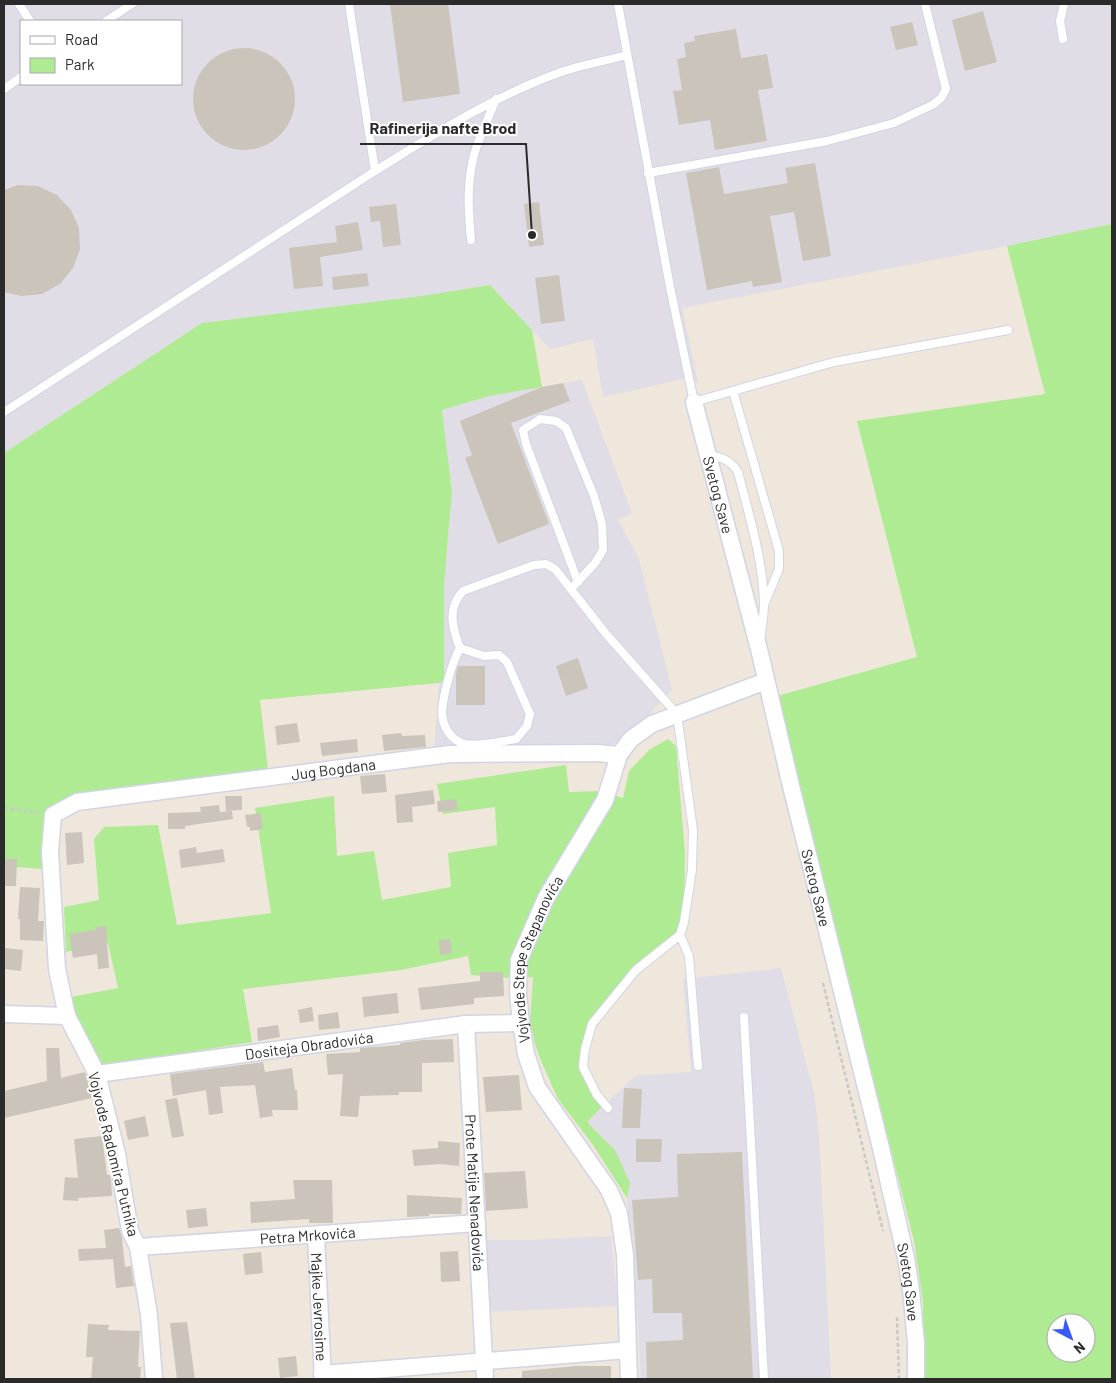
<svg xmlns="http://www.w3.org/2000/svg" width="1116" height="1383" font-family="Barlow,sans-serif">
	<style>
		.industrial { fill: #e0dde6; fill-rule: evenodd }
		.green { fill: #afeb92; fill-rule: evenodd }
		.building { fill: #cac4bb }
		.lines { fill: none; stroke-linecap: round; stroke-linejoin: round }
		.service-casing { stroke: #d1d4e5; stroke-width: 10 }
		.minor-casing { stroke: #d1d4e5; stroke-width: 19 }
		.path { stroke: #c8c8c8; stroke-width: 2.5; stroke-dasharray: 4 2.5; stroke-linecap: butt }
		.service { stroke: #fff; stroke-width: 8 }
		.minor { stroke: #fff; stroke-width: 16 }
		.labels { text-anchor: middle; dominant-baseline: central; stroke-width: 4; stroke-linejoin: round; paint-order: stroke }
		.street-label { font-size: 15px; fill: #2b2b2b; stroke: #fff }
		.leader { fill: none; stroke: #2b2b2b; stroke-width: 2 }
		.callout-dot { fill: #2b2b2b; stroke: #fff; stroke-width: 2 }
		.callout-label { font-size: 16px; text-anchor: middle; font-weight: bold; fill: #2b2b2b; stroke: #fff; stroke-width: 4; stroke-linejoin: round; paint-order: stroke }
	</style>
	<rect width="100%" height="100%" fill="#efe7dc"/>
	<!-- industrial -->
	<path class="industrial" d="M4 4H1112V224L1007 246 682 308 698 382 688 378 603 397 593 339 550 349 490 285 422 296 202 323 4 453ZM21 21H181V84H21Z
		M582 380 632 513 618 520 639 559 672 689 649 715 614 744 513 753 433 765 439 683 444 679V584L452 491 442 410 489 396Z
		M781 968 814 1093 819 1133 831 1379H641L636 1296 627 1198 630 1183 587 1122 635 1076 691 1072 683 979Z
		M611 1236 618 1306 483 1312 475 1240H524Z"/>
	<!-- green -->
	<path class="green" d="M1112 224V1379H924L923 1302 914 1241 777 696 917 657 857 421 1045 394 1007 246ZM1056 1323H1086V1353H1056Z
		M490 285 532 330 542 387 489 396 442 410 452 491 444 584V680L439 683 260 700 270 786 74 810 48 808 42 869 4 866V453L202 323 422 296Z
		M668 739 676 746 685 853 684 922 680 935 636 970 592 1024 583 1066 604 1105 587 1122 615 1150 630 1183 627 1198 593 1145 558 1099 541 1061 535 1044 530 1021 533 977 509 978 471 975 468 956 401 970 243 989 252 1042 96 1067 73 1021 71 997 118 988 108 943 66 952 64 907 99 900 94 839 104 827 158 825 177 925 271 913 255 808 334 796 337 856 374 851 382 900 451 887 448 853 497 845 495 807 443 814 437 784 566 765 569 792 601 791 623 798 629 771 649 750Z"/>
	<!-- building -->
	<path class="building" d="M390 4H448L460 94 403 102Z
		M983 11 997 62 965 71 952 20Z
		M912 22 918 45 896 50 890 27Z
		M736 29 741 58 767 54 773 88 758 90 767 141 715 150 710 120 679 125 673 91 682 90 677 59 686 57 684 43 695 41 694 36Z
		M193 99a51 51 0 1 1 102 0a51 51 0 1 1-102 0Z
		M815 163 831 256 803 261 794 212 770 216 782 282 753 287 752 281 707 290 686 173 719 167 724 194 788 183 785 168Z
		M18 185 38 186 57 195 71 210 79 228 80 249 73 268 60 284 42 294 21 296 4 292V190Z
		M539 202 544 245 529 247 524 204Z
		M396 204 401 245 383 247 380 221 371 222 369 207Z
		M358 222 363 250 320 257 323 286 294 289 289 248 337 242 335 226Z
		M367 273 369 286 333 290 332 277Z
		M559 275 565 321 541 324 535 278Z
		M563 383 570 401 511 423 549 524 498 544 465 458 472 455 460 421 542 387Z
		M578 658 588 688 566 696 556 666Z
		M458 666H485V705H456V674Z
		M297 723 300 742 277 745 275 726Z
		M401 733 402 736 425 735 426 747 384 751 382 735Z
		M357 739 358 752 322 756 320 743Z
		M385 774 387 792 362 794 360 776Z
		M433 790 435 804 412 807 413 822 397 823 395 795Z
		M225 796H242V810L226 811Z
		M456 799 458 810 438 812 437 801Z
		M219 805 220 812 232 811 233 819 185 826V829H168V813L201 812 200 807Z
		M261 813 263 829 250 831V827H247L245 815Z
		M82 832 84 863 67 865 65 833Z
		M196 847 197 853 223 849 225 862 181 868 179 850Z
		M4 859H17L16 886H4Z
		M20 887 40 888 38 921H44L43 941 20 940V919H18Z
		M106 926 109 968 98 969 97 954 73 958 69 934 96 930 95 927Z
		M450 939 452 953 440 955 439 940Z
		M5 948 23 950 21 971 4 969Z
		M480 972H503L504 996 474 998V1004L421 1010 418 988 480 981Z
		M397 993 399 1013 364 1017 362 997Z
		M312 1007 314 1021 300 1023 298 1010Z
		M338 1012 340 1028 319 1030 318 1015Z
		M278 1025 280 1037 258 1041 257 1028Z
		M453 1039 454 1062 422 1063V1092H399V1095L360 1096 358 1117 340 1116 343 1074 328 1075 326 1054 360 1052V1048L400 1045V1043L423 1040Z
		M46 1048H59L61 1078 85 1072 92 1098 4 1118V1091L47 1081Z
		M263 1062 265 1072 292 1068 295 1090H297L298 1110H272L273 1116 260 1118 255 1085 220 1087 223 1113 209 1115 206 1090 173 1096 170 1074Z
		M519 1075 522 1110 486 1112 483 1077Z
		M624 1088 642 1089 640 1128H622Z
		M177 1098 184 1136 172 1138 165 1100Z
		M145 1116 149 1136 128 1140 124 1121Z
		M102 1136 107 1175H110L111 1179 112 1196 78 1198V1201L63 1200 65 1177 78 1178 74 1139Z
		M636 1139H662L661 1162H636Z
		M438 1141 460 1143 459 1166 440 1164 414 1166 412 1150 438 1148Z
		M742 1152 753 1379H647L646 1342 683 1340 682 1313H653L652 1279 638 1280 632 1200 678 1197 677 1154Z
		M525 1171 528 1208 486 1211 484 1173Z
		M293 1180H332L333 1223H309V1219L251 1223 250 1202 295 1199Z
		M407 1195 462 1198 461 1214H429V1216L407 1217Z
		M206 1208 208 1226 188 1228 186 1210Z
		M119 1228 122 1238 125 1267 131 1266 134 1286 116 1288 113 1259 79 1261 78 1249 106 1248 104 1230Z
		M458 1251 460 1281 441 1282 440 1252Z
		M261 1252 263 1273 245 1275 243 1254Z
		M187 1322 195 1379H177L170 1323Z
		M88 1324 109 1325 108 1330 140 1331 138 1367H141L140 1379H91L93 1357H86Z
		M296 1356 298 1376 280 1378 278 1358Z
		M577 1366H611V1379H522V1371Z"/>
	<g class="lines">
		<!-- service casing -->
		<g class="service-casing">
			<path id="service" d="M19 4 30 21
				M618 4 670 287 694 402 834 362 1008 330
				M106 21 132 4
				M1063 39 1060 21 1064 4
				M4 89 21 77
				M375 171C435 134 494 96 561 72 582 65 605 61 627 55
				M648 173 827 141 894 123 934 104 941 98 946 89 925 4
				M471 240C469 217 467 193 471 170 474 146 487 122 496 99
				M733 391 779 551V569L764 605
				M4 412 375 171 349 4
				M708 455C722 457 730 460 738 472 749 515 763 559 764 604 764 614 762 625 761 635
				M571 589 595 563 603 550 602 524 594 496 566 428 556 421 540 419 523 430 526 444 578 582
				M460 648 484 656 499 655 507 662 530 714 527 726 516 739C501 741 481 747 465 744 451 741 442 726 442 712 443 695 452 662 460 648 452 628 447 608 463 591L534 565 546 564 555 569 607 635 677 714 693 830 692 870 684 922 680 935 636 970 592 1024 585 1049 583 1067 597 1095 608 1108
				M680 935 689 956 698 1066
				M744 1017 764 1379"/>
		</g>
		<!-- minor casing -->
		<g class="minor-casing">
			<g id="minor">
				<path id="s1" d="M694 402 759 649 791 786 880 1144 906 1258 911 1290 916 1343V1379"/>
				<path d="M4 1014 67 1016"/>
				<path id="s2" d="M466 1024 485 1379"/>
				<path id="s3" d="M97 1074 466 1024 521 1023"/>
				<path id="s4" d="M316 1236 323 1379"/>
				<path id="s5" d="M138 1247 477 1223"/>
				<path d="M322 1374 628 1350"/>
				<path id="s6" d="M154 1379 149 1315 138 1247 130 1231 117 1154 97 1074 67 1016 57 969 50 852 53 815 77 802 450 754 597 753 619 755"/>
				<path id="s7" d="M629 1379 625 1255 619 1213 609 1190 537 1087 526 1054 521 1023 518 993 519 960 546 898 605 800 619 755 631 739 652 724 766 681"/>
			</g>
		</g>
		<!-- path -->
		<path class="path" d="M4 808 39 813
			M823 983 883 1231
			M897 1317 899 1379"/>
		<!-- service -->
		<use href="#service" class="service"/>
		<!-- minor -->
		<use href="#minor" class="minor"/>
	</g>
	<g class="labels">
		<!-- street labels -->
		<g class="street-label">
			<text stroke="none"><textPath href="#s1" startOffset="96">Svetog Save</textPath></text>
			<text stroke="none"><textPath href="#s6" startOffset="865">Jug Bogdana</textPath></text>
			<text stroke="none"><textPath href="#s1" startOffset="501">Svetog Save</textPath></text>
			<text stroke="none"><textPath href="#s7" startOffset="451">Vojvode Stepe Stepanovića</textPath></text>
			<text stroke="none"><textPath href="#s3" startOffset="214">Dositeja Obradovića</textPath></text>
			<text transform="translate(114 1154) rotate(76)">Vojvode Radomira Putnika</text>
			<text stroke="none"><textPath href="#s2" startOffset="169">Prote Matije Nenadovića</textPath></text>
			<text stroke="none"><textPath href="#s5" startOffset="170">Petra Mrkovića</textPath></text>
			<text stroke="none"><textPath href="#s1" startOffset="906">Svetog Save</textPath></text>
			<text stroke="none"><textPath href="#s4" startOffset="71">Majke Jevrosime</textPath></text>
		</g>
	</g>
	<!-- callouts -->
	<path class="leader" d="M532 235L526 144H360"/>
	<circle class="callout-dot" cx="532" cy="235" r="5"/>
	<g class="callout-label">
		<text x="443" y="134">Rafinerija nafte Brod</text>
	</g>
	<!-- border -->
	<rect width="1116" height="1383" fill="none" stroke="#2b2b2b" stroke-width="10"/>
	<!-- legend -->
	<rect x="20" y="20" width="162" height="65" fill="#ffffff" stroke="#aaaaaa"/>
	<rect x="30" y="36" width="25" height="8" fill="#ffffff" stroke="#aaaaaa"/>
	<text x="65" y="45" font-size="15" fill="#2b2b2b">Road</text>
	<rect x="30" y="58" width="25" height="15" fill="#afeb92" stroke="#aaaaaa"/>
	<text x="65" y="70" font-size="15" fill="#2b2b2b">Park</text>
	<!-- north arrow -->
	<g transform="translate(1071 1338) rotate(139)"><circle r="24" fill="#ffffff" stroke="#aaaaaa"/>
	<path d="M0-4L9 19L0 12L-9 19Z" fill="#3859ff"/>
	<text y="-8" font-size="14" font-weight="bold" text-anchor="middle" fill="#2b2b2b">N</text>
	</g>
</svg>
